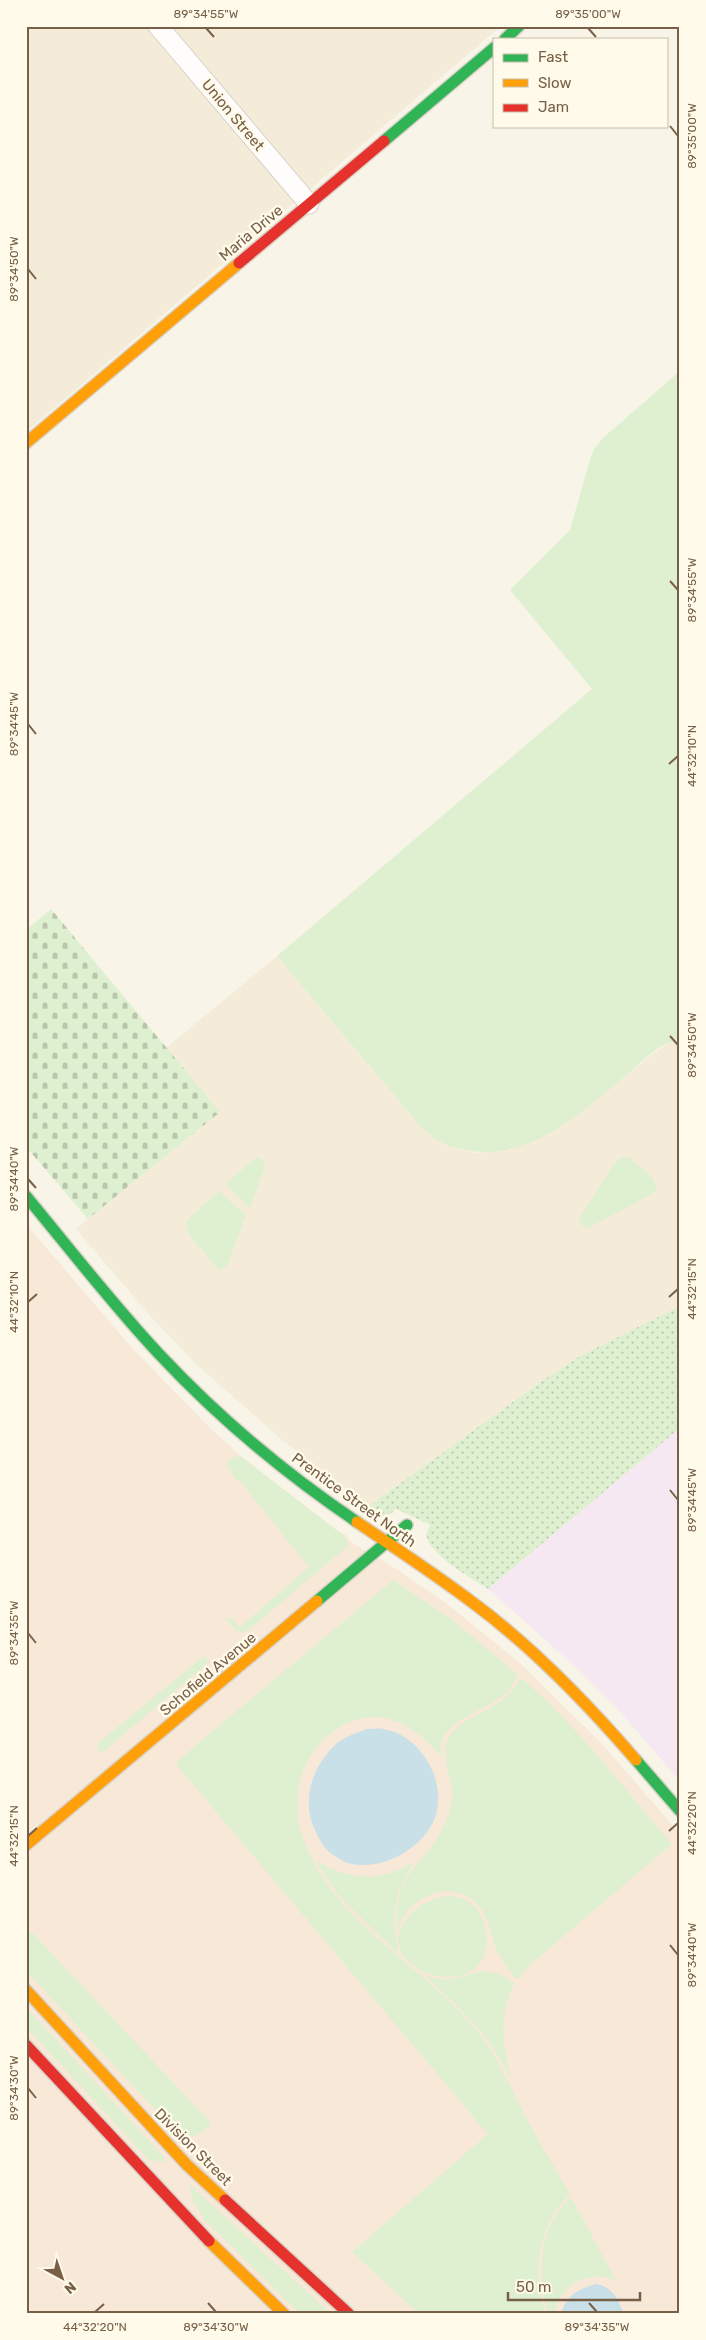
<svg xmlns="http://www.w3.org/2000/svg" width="706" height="2340" font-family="Rubik,sans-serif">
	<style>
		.residential { fill: #f4ecd8 }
		.commercial { fill: #f7e8d8 }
		.education { fill: #f6e8f2 }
		.grass { fill: #dff0d1 }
		.cemetery { fill: url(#cemetery-stones) }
		.park { fill: url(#park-dots) }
		.water { fill: #c9e0e8 }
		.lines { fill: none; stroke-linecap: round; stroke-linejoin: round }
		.street-casing { stroke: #d7d1c7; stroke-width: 21 }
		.fast-casing { stroke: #d7d1c6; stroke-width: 14 }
		.slow-casing { stroke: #d7d1c6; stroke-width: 14 }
		.jam-casing { stroke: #d7d1c6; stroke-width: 14 }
		.street { stroke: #fefdfc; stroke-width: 19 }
		.fast { stroke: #30b455; stroke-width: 11 }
		.slow { stroke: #ff9f0a; stroke-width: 11 }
		.jam { stroke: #e5322d; stroke-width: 11 }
		.ticks { fill: none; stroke: #776047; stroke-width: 2 }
		.labels { text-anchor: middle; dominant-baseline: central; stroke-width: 5; stroke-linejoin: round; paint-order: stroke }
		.street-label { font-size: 15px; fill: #776047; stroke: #fffae9 }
		.neatline { fill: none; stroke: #776047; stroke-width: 2 }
		.ticks-label { font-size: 12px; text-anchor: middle; fill: #776047 }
	</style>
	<defs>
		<pattern id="cemetery-stones" width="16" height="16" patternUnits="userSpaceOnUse" patternTransform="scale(1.25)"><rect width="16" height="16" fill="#dff0d1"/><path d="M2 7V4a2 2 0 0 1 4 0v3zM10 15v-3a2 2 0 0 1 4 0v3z" fill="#bac6ab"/></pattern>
		<pattern id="park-dots" width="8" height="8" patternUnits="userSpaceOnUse" patternTransform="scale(1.25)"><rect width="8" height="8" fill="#dff0d1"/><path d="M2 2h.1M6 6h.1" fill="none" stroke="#bac6ab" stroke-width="1.8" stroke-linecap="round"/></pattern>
	</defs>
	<rect width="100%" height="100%" fill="#f8f4e8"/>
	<!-- residential -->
	<path class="residential" d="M26 26H501L26 432Z
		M277 956 420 1126 444 1145 475 1153 511 1150 549 1134 597 1100 651 1055 673 1040H680V1306L580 1356 539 1383 369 1506 281 1439 197 1365 151 1317 76 1229 219 1112 166 1048Z"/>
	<!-- commercial -->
	<path class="commercial" d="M26 1224 131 1347 209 1427 243 1458 339 1532 346 1535 351 1542 398 1570 451 1607 523 1666 603 1745 680 1834V2314H26Z"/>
	<!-- education -->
	<path class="education" d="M680 1428V1781L615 1706 578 1669 488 1589Z"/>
	<!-- grass -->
	<path class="grass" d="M680 371V1040C661 1041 643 1061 629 1073 584 1111 526 1166 462 1149 457 1148 449 1147 444 1144 435 1140 427 1132 420 1126L277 956 592 689 510 590 570 530 589 463 594 449 604 437Z
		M628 1156 652 1177 657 1188 654 1193 586 1229 579 1222 581 1216 613 1165 620 1158Z
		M256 1158H260L264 1162 265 1167 250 1208 225 1184Z
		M219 1191 246 1215 228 1264 220 1271 190 1236 186 1224 189 1218Z
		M237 1456 243 1458 343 1535 349 1545 245 1633 236 1630 226 1619 229 1617 240 1627 309 1567 241 1482 235 1479 226 1462Z
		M393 1580 451 1619 518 1675C514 1682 511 1689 505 1694 484 1713 432 1721 442 1758 427 1738 399 1716 373 1717 315 1721 284 1785 302 1835 334 1927 423 1962 479 2033 495 2054 505 2075 516 2098 532 2131 552 2162 570 2194 537 2227 533 2270 545 2314H419L352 2252 488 2134 175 1763Z
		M204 1656 209 1662 102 1753 99 1752 98 1743Z
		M521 1678C578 1726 623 1788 672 1844L532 1963 517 1980C507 1969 500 1957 494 1944 491 1935 490 1926 486 1918 477 1896 454 1886 432 1894 414 1901 402 1913 397 1932 397 1921 396 1908 399 1897 404 1875 423 1859 436 1840 443 1829 448 1817 451 1805 457 1784 438 1754 448 1738 466 1711 503 1713 521 1678Z
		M316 1861C352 1881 381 1882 416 1861 392 1894 391 1916 399 1955L338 1895Z
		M448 1895C454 1897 461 1897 466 1900 485 1911 492 1939 483 1958 469 1987 420 1980 404 1956 400 1952 399 1944 397 1938 408 1911 420 1902 448 1895Z
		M26 1926 211 2123 201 2133 191 2137 177 2133 26 1971Z
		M485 1971 499 1974 515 1983C497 2014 503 2049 512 2081 492 2038 459 2005 423 1975 448 1985 461 1975 485 1971Z
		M26 2007 164 2157V2162L149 2160 26 2027Z
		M189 2184 331 2314H300L205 2220 193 2202Z
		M571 2197 616 2281C591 2269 558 2284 555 2314H548C537 2274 538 2227 571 2197Z"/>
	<!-- cemetery -->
	<path class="cemetery" d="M51 909 220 1112 88 1219 26 1147V930Z"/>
	<!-- park -->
	<path class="park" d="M680 1306V1428L488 1589C469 1576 433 1558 426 1535L430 1525 396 1509 389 1515 381 1516 369 1506 539 1383 580 1356Z"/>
	<!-- water -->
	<path class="water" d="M367 1729C372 1729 378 1728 383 1729 422 1735 449 1784 434 1820 421 1850 380 1872 348 1863 344 1862 339 1859 335 1856 325 1851 319 1839 315 1830 301 1802 312 1767 334 1746 343 1737 356 1733 367 1729Z
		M597 2284C613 2287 618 2300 624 2314H561C566 2295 579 2288 597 2284Z"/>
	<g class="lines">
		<!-- street casing -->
		<g class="street-casing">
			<path id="street" d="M158 26 309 204"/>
		</g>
		<!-- fast casing -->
		<g class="fast-casing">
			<path id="fast" d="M505 39 519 26
				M384 141 495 47
				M26 1196C70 1249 113 1305 160 1355 219 1418 286 1474 357 1522
				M317 1601 407 1525
				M636 1760 680 1811"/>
		</g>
		<!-- slow casing -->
		<g class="slow-casing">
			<path id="slow" d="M26 443 239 263
				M357 1522C395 1548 435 1574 472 1602 533 1647 587 1703 636 1760
				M26 1845 317 1601
				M26 1990 187 2165 225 2200
				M209 2241 284 2314"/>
		</g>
		<!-- jam casing -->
		<g class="jam-casing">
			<path id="jam" d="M239 263 384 141
				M26 2045 209 2241
				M225 2200 349 2314"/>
		</g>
		<!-- street -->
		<use href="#street" class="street"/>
		<!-- fast -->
		<use href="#fast" class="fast"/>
		<!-- slow -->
		<use href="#slow" class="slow"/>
		<!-- jam -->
		<use href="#jam" class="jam"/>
	</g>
	<!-- ticks -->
	<path class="ticks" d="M206 28 214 37M588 28 596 37M670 126 678 136M28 269 36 279M670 581 678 590M28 724 36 734M669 764 678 756M670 1036 678 1045M28 1179 36 1188M669 1297 678 1289M28 1302 37 1294M670 1490 678 1500M28 1633 36 1643M669 1831 678 1823M28 1836 37 1828M670 1945 678 1955M28 2088 36 2098M208 2303 216 2312M589 2303 597 2312M95 2312 104 2304"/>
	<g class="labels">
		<!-- street labels -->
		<g class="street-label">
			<text transform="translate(233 115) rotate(50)">Union Street</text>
			<text transform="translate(251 233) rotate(-40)">Maria Drive</text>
			<text transform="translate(354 1500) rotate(36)">Prentice Street North</text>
			<text transform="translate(208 1674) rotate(-40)">Schofield Avenue</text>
			<text transform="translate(193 2147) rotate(45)">Division Street</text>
		</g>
	</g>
	<!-- border -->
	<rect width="706" height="2340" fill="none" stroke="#fffae9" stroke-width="55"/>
	<!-- legend -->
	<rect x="493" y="38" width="175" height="90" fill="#fffae9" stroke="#c9bca8"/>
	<rect x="503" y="54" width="25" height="8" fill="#30b455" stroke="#c9bca8"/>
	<text x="538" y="62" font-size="15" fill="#776047">Fast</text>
	<rect x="503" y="79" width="25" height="8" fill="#ff9f0a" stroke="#c9bca8"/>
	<text x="538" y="88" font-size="15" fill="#776047">Slow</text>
	<rect x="503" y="104" width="25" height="8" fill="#e5322d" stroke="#c9bca8"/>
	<text x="538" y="112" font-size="15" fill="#776047">Jam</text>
	<!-- north arrow -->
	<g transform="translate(62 2278) rotate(140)" stroke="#fffae9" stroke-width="4" paint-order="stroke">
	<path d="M0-4L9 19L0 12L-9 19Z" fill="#776047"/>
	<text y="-8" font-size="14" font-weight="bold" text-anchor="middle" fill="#776047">N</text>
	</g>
	<!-- scale -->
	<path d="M508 2292v8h132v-8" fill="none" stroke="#776047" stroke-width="2.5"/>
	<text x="516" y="2292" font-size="15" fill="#776047" stroke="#fffae9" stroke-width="4" paint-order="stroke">50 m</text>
	<rect x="28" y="28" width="650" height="2284" class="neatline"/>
	<g class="ticks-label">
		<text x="206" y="18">89°34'55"W</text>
		<text x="588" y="18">89°35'00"W</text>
		<text transform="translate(692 136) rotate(-90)" y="4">89°35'00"W</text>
		<text transform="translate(14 269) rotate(-90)" y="4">89°34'50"W</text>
		<text transform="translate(692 590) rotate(-90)" y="4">89°34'55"W</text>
		<text transform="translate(14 724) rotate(-90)" y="4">89°34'45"W</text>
		<text transform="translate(692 756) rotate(-90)" y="4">44°32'10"N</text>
		<text transform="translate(692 1045) rotate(-90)" y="4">89°34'50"W</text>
		<text transform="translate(14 1179) rotate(-90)" y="4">89°34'40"W</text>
		<text transform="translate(692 1289) rotate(-90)" y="4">44°32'15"N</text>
		<text transform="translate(14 1302) rotate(-90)" y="4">44°32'10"N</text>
		<text transform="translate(692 1500) rotate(-90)" y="4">89°34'45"W</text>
		<text transform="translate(14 1633) rotate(-90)" y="4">89°34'35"W</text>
		<text transform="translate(692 1823) rotate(-90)" y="4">44°32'20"N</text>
		<text transform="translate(14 1836) rotate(-90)" y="4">44°32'15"N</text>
		<text transform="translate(692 1955) rotate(-90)" y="4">89°34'40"W</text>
		<text transform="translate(14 2088) rotate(-90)" y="4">89°34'30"W</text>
		<text x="95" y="2331">44°32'20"N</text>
		<text x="216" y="2331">89°34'30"W</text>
		<text x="597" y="2331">89°34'35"W</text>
	</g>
</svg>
